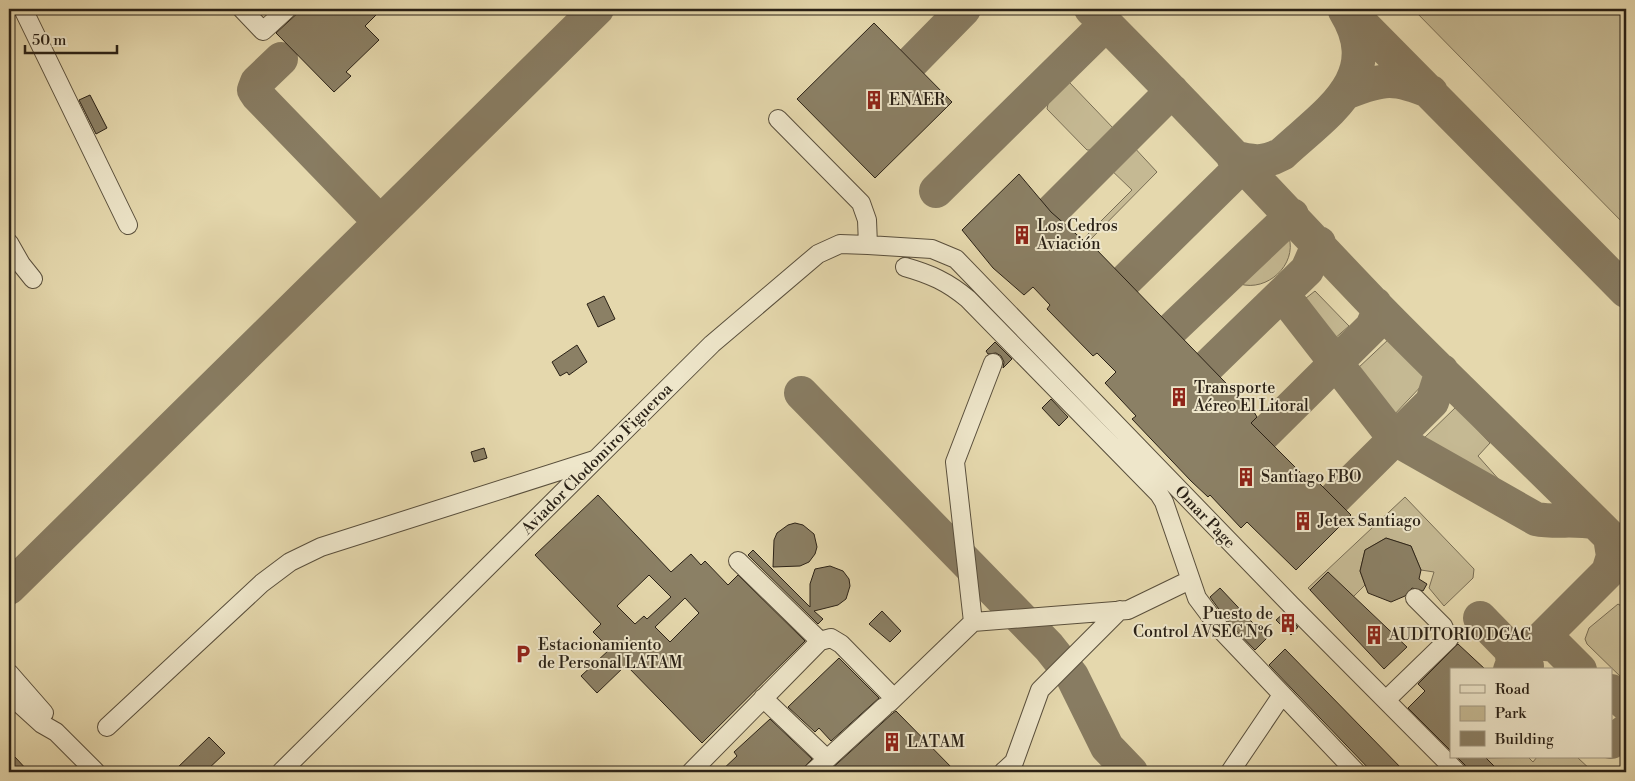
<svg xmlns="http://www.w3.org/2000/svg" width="1635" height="781" font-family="'Libre Bodoni',serif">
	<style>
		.green { fill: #c5b993; stroke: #786d54 }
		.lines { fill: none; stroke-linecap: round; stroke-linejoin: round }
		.taxiway { stroke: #887c62; stroke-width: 34 }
		.building { fill: #8b8065; stroke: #2a2116; fill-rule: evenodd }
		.minor-casing { stroke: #594f3c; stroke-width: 20 }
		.minor { stroke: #eee6ca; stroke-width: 18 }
		.labels { text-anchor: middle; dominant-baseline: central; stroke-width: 4; stroke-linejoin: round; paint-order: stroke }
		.poi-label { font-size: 16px; fill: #2a2116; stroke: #eee6ca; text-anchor: start }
		.street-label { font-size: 16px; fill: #2a2116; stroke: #eee6ca }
	</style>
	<rect width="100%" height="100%" fill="#e5d8ad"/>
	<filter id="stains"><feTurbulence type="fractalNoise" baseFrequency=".004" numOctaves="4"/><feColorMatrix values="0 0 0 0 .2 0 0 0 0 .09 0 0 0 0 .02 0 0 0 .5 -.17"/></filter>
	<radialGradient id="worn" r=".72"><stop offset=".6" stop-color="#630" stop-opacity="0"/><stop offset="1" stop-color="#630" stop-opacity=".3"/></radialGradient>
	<!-- green -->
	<path class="green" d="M1413 9H1626V226Z
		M1069 82 1114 129 1093 150H1087L1047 109 1048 104Z
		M1131 144 1157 172 1088 242 1086 236 1132 190 1107 166Z
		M1289 237C1297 265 1267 292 1240 284Z
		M1315 291 1349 326 1333 340 1301 302Z
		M1390 338 1427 376 1425 382 1393 416 1357 369Z
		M1456 407 1490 443 1478 456 1509 491 1422 440Z
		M1405 497 1474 569 1473 578 1444 606 1429 588 1434 572 1421 570 1411 546 1386 538 1365 550 1360 571 1365 585 1353 597 1328 573 1310 590 1308 588Z
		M1618 604 1626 609V682L1587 644 1585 639 1589 628Z
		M1528 757 1533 762 1537 757H1577L1593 772H1500L1486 758Z"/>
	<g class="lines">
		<!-- taxiway -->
		<path class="taxiway" d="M1091 9C1188 105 1280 206 1375 305 1457 389 1543 469 1626 553
			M1347 9 1626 291
			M281 59 257 82 254 90 258 96 380 222
			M912 62 964 9
			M1348 92C1384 78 1394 77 1431 92
			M1233 157C1252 162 1264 164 1282 154 1326 113 1386 78 1345 11
			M936 191 1106 24
			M1051 212 1172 91
			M1126 280 1242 166
			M1283 295 1395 439 1536 519C1556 523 1577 518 1596 523
			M1173 328 1292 215
			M1208 366 1307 270 1319 243
			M801 393 1049 647 1072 676 1107 747 1131 772
			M1263 435 1372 327 1377 315 1375 304
			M1334 499 1432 402 1442 371
			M9 588 597 9
			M1480 618 1527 666
			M1537 643 1555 645 1580 670
			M1510 670 1513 662 1511 650 1521 652 1531 649 1608 572 1613 556 1610 537
			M1611 691 1626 704
			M1611 742 1626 731"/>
	</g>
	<!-- building -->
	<path class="building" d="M302 9H370L376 15 365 26 379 40 346 72 351 76 334 92 276 33Z
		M874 23 952 102 875 178 797 99Z
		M90 95 107 128 96 134 79 100Z
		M1019 174 1051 212 1092 248 1094 247 1254 412 1257 417 1251 423 1305 477 1309 473 1351 515 1296 570 1247 522 1241 528 1210 495 1208 497 1191 481 1132 419 1136 416 1105 383 1116 372 1097 353 1093 356 1047 309 1050 305 1033 287 1024 295 993 268 962 230Z
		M604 296 615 319 598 327 587 304Z
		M995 342 1012 359 1003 368 1004 362 1001 356 996 353 988 354 986 351Z
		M577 345 587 362 569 375 567 372 560 376 552 362Z
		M1051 399 1068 417 1059 426 1042 408Z
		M484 448 487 458 474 462 471 452Z
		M598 495 671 572 691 554 701 565 705 561 728 585 738 575 805 641 702 743 626 665 597 693 581 676 610 649 593 632 601 624 535 555ZM649 575 671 597 647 619 644 616 635 624 617 606ZM685 598 699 613 670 642 655 627Z
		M795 523 803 525 814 534 817 547 815 554 809 562 800 566 773 567 774 540 777 533 788 525Z
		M1386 538 1411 546 1421 570 1419 579 1427 584 1423 591 1412 588 1405 596 1391 602 1368 593 1360 571 1365 550Z
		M753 550 810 607V584L815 569 830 566 843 571 849 579 850 586 846 599 838 605 814 611 823 619 818 624 748 555Z
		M1328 572 1407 647 1384 669 1310 590Z
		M1220 588 1267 638 1255 650 1229 623 1210 597Z
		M882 611 901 631 890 642 869 624Z
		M1284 613 1298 627 1291 635 1276 620Z
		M1458 644 1486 670H1451V751L1408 708 1425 691 1418 684Z
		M1285 649 1405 772H1372L1269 665Z
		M839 658 879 698 831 741 819 728 815 732 788 707Z
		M896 711 956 772H828L893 713Z
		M770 719 812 759 806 765 803 772H720L737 756 734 752Z
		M209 737 225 753 205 772H173Z
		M15 757 29 772H9V763Z
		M1457 757H1485L1500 772H1467L1465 765Z"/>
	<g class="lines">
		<!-- minor casing -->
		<g class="minor-casing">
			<path id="minor" d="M23 9 128 225
				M242 9 263 31 287 9
				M778 119 861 203 867 220 868 245
				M9 243 21 264 33 279
				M905 267C930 274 948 282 968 299L1159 494 1164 502 1197 598 1221 630 1356 772
				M973 622 955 462 993 363
				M820 641 831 638 841 644 894 698
				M9 673 44 713
				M9 694 42 724 56 732 96 772
				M763 698 827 759
				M1386 700 1449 639 1443 626 1415 598
				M889 703 973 622 1128 610 1190 580
				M107 727 262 583 290 562 321 547 594 460
				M281 772 712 344 818 254 840 244 868 245 932 249 956 259 1291 605 1457 772
				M691 772 820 641 738 561
				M813 772 884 707
				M1003 772 1014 762 1040 690 1120 610
				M1230 772 1282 695"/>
		</g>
		<!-- minor -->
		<use href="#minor" class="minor"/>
	</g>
	<!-- icons -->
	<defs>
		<g id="building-bare" transform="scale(1.5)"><path d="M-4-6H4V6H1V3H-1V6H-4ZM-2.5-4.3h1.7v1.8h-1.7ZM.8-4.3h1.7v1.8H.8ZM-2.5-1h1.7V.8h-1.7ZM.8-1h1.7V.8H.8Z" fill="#8f2418" stroke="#eee6ca" stroke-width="2.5" paint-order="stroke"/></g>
		<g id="parking-bare" transform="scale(1.5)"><path d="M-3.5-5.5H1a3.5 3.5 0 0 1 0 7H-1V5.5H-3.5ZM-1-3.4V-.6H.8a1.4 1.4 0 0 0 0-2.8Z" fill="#8f2418" stroke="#eee6ca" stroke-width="2.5" paint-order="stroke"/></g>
	</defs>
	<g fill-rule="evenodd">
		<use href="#building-bare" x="874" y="100"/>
		<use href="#building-bare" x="1022" y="235"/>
		<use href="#building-bare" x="1179" y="397"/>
		<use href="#building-bare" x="1246" y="477"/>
		<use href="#building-bare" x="1303" y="521"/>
		<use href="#building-bare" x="1288" y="623"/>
		<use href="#building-bare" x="1374" y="635"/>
		<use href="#parking-bare" x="523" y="654"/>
		<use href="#building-bare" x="892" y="742"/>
	</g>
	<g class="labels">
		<!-- poi labels -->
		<g class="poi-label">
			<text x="889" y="100">ENAER</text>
			<text x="1037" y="226">Los Cedros<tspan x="1037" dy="18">Aviación</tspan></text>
			<text x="1194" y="388">Transporte<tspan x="1194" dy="18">Aéreo El Litoral</tspan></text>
			<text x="1261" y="477">Santiago FBO</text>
			<text x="1318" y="521">Jetex Santiago</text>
			<text x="1273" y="614" text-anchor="end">Puesto de<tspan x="1273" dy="18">Control AVSEC Nº6</tspan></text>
			<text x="1389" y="635">AUDITORIO DGAC</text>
			<text x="538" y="645">Estacionamiento<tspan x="538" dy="18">de Personal LATAM</tspan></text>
			<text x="907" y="742">LATAM</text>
		</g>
		<!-- street labels -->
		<g class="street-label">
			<text transform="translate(597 459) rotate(-45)">Aviador Clodomiro Figueroa</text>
			<text transform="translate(1205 517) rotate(46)">Omar Page</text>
		</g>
	</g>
	<!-- margin -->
	<rect width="1635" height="781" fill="none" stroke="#e5d8ad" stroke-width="30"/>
	<rect x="10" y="10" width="1615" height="761" fill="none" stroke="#2a2116" stroke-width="2.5"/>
	<rect x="15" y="15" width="1605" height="751" fill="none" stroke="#2a2116"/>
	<!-- legend -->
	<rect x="1450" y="668" width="162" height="90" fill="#eee6ca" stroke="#a09782"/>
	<rect x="1460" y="685" width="25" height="8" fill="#eee6ca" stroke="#a09782"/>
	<text x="1495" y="694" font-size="15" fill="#2a2116">Road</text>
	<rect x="1460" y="706" width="25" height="15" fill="#c5b993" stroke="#a09782"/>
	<text x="1495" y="718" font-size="15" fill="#2a2116">Park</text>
	<rect x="1460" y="731" width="25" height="15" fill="#8b8065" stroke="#a09782"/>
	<text x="1495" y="744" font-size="15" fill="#2a2116">Building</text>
	<!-- scale -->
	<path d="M25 45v8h92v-8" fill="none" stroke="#2a2116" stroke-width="2.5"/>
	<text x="32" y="45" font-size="15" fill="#2a2116" stroke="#eee6ca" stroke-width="4" paint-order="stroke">50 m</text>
	<rect width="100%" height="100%" filter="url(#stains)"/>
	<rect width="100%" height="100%" fill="url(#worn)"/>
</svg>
